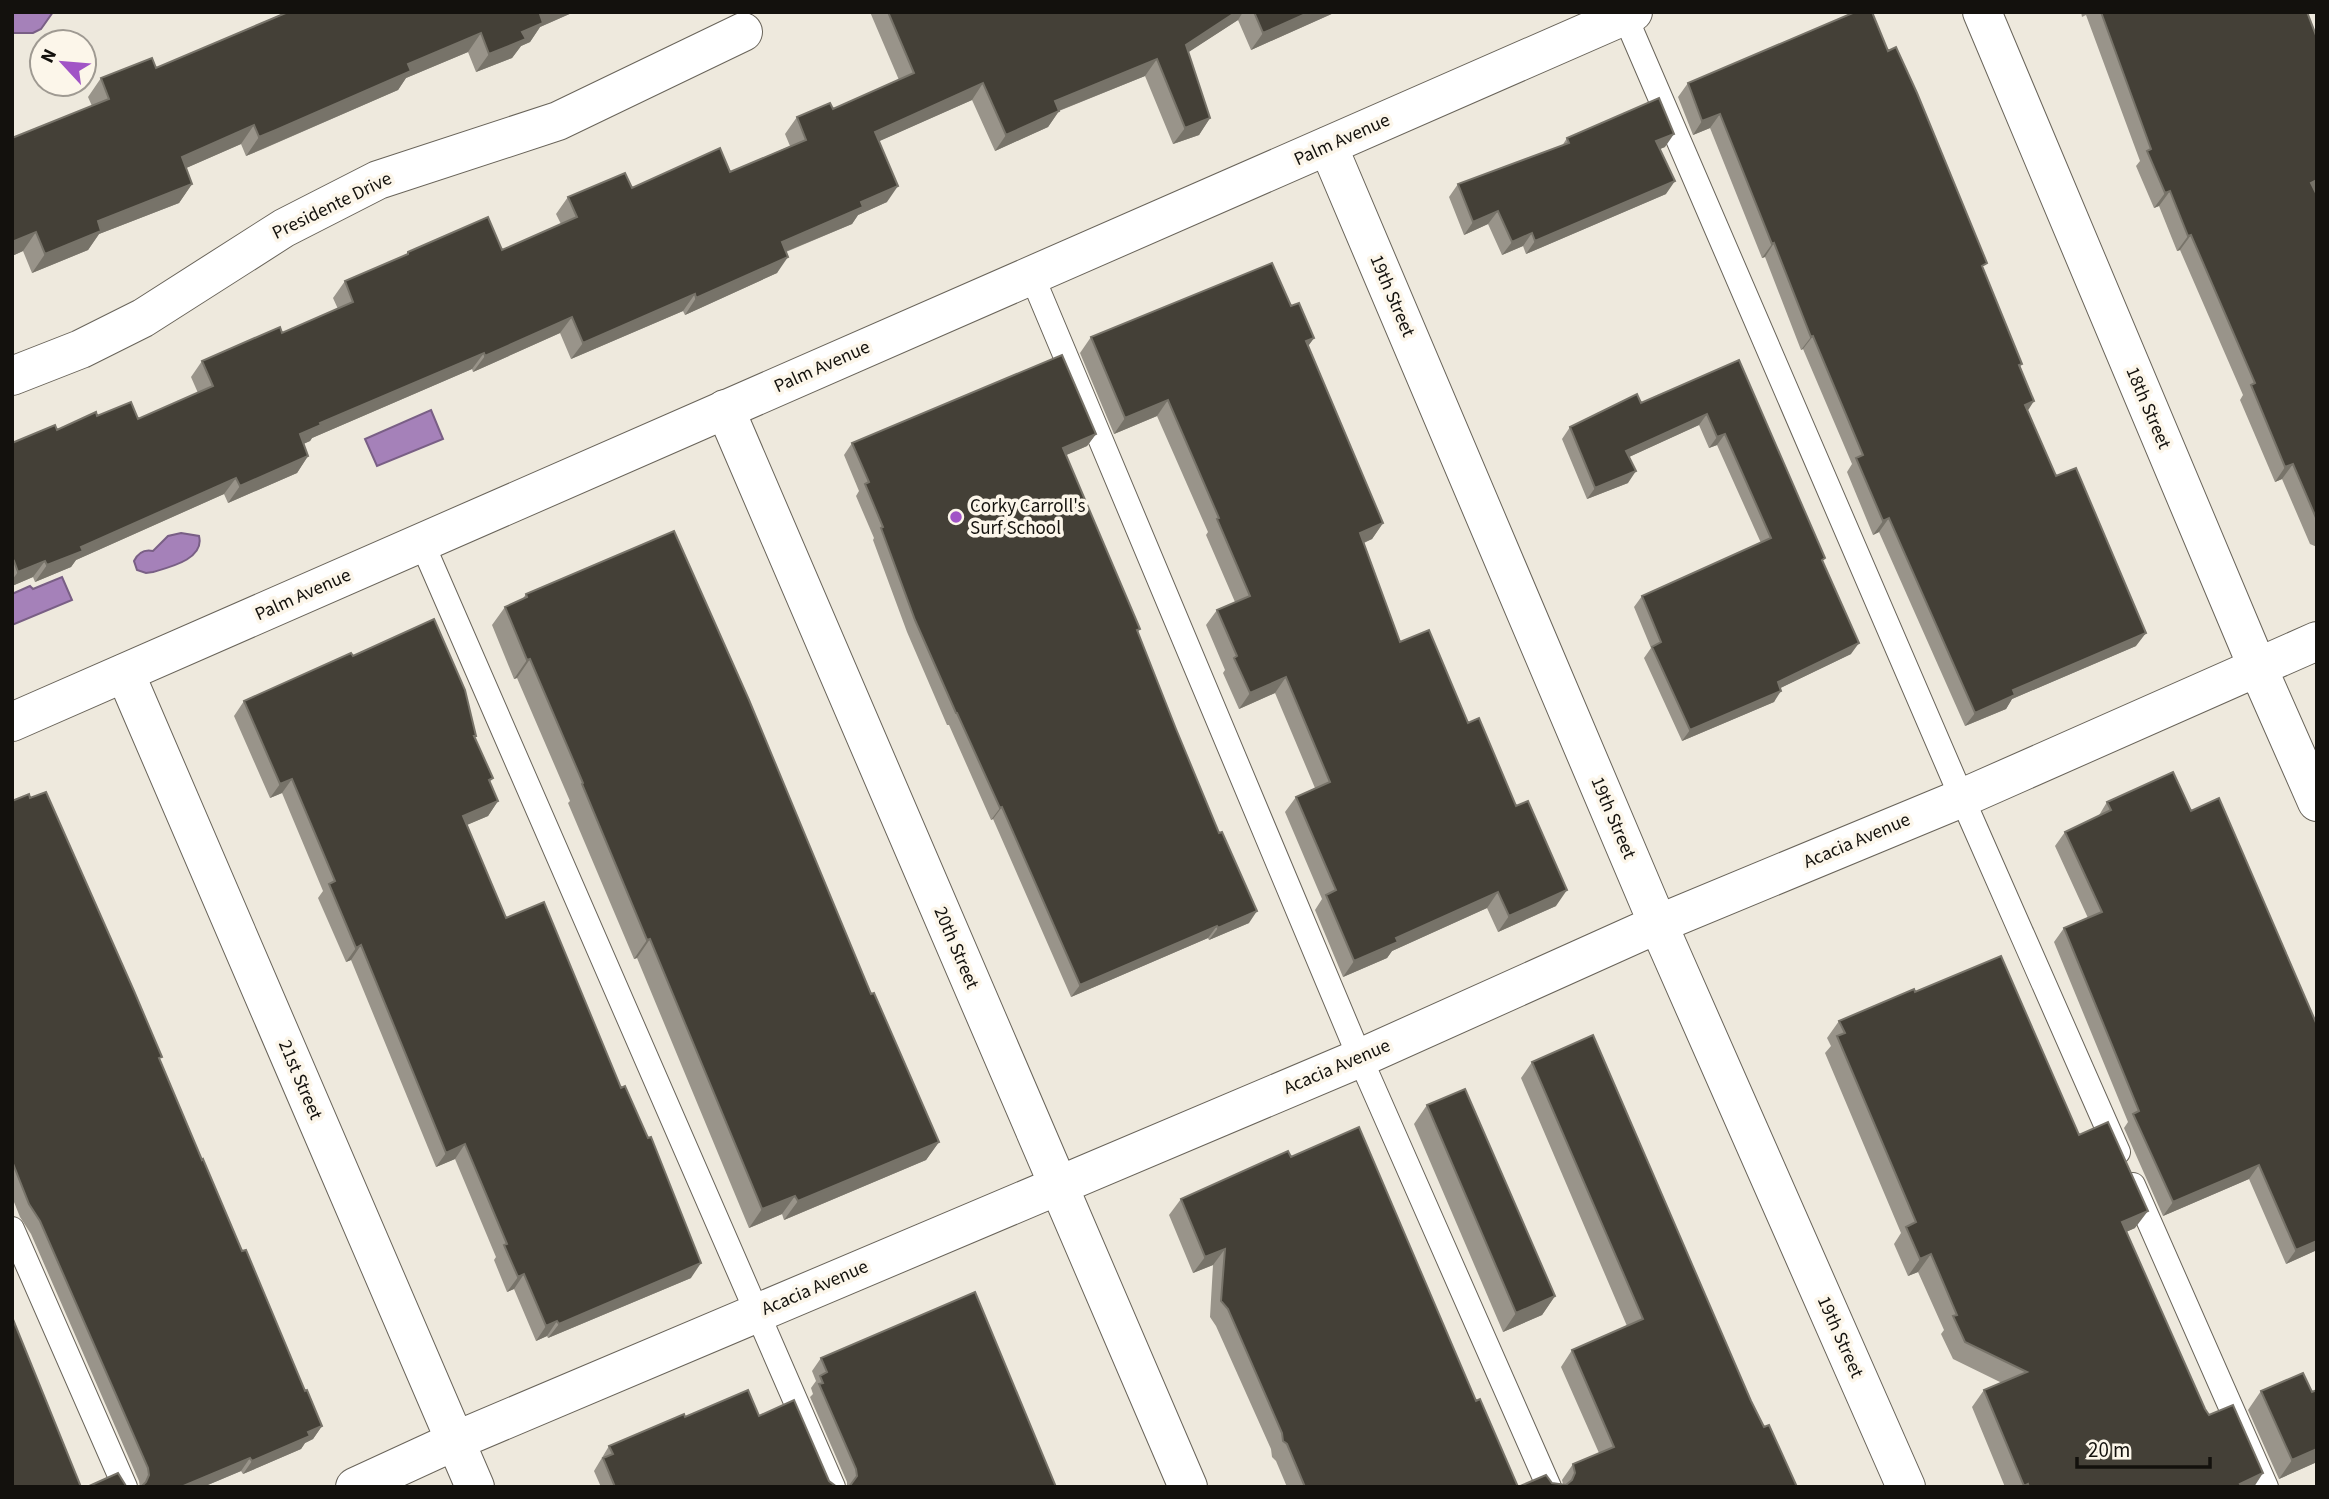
<svg xmlns="http://www.w3.org/2000/svg" width="2329" height="1499" font-family="'Source Sans 3',sans-serif">
	<style>
		.water { fill: #a581b9; stroke: #795f85; stroke-width: 2 }
		.lines { fill: none; stroke-linecap: round; stroke-linejoin: round }
		.service-casing { stroke: #69645a; stroke-width: 26 }
		.minor-casing { stroke: #69645a; stroke-width: 40 }
		.tertiary-casing { stroke: #69645a; stroke-width: 40 }
		.service { stroke: #fff; stroke-width: 24 }
		.minor { stroke: #fff; stroke-width: 38 }
		.tertiary { stroke: #fff; stroke-width: 38 }
		.wall { fill: #99948a }
		.shaded-wall { fill: #777369 }
		.building { fill: #444037; stroke: #777369; stroke-width: 2 }
		.poi-dot { fill: #a154c6; stroke: #fcf6ea; stroke-width: 2.5 }
		.labels { text-anchor: middle; dominant-baseline: central; stroke-width: 7; stroke-linejoin: round; paint-order: stroke }
		.street-label { font-size: 19px; fill: #13110d; stroke: #fcf6ea }
		.poi-label { font-size: 19px; fill: #13110d; stroke: #fcf6ea; text-anchor: start }
	</style>
	<rect width="100%" height="100%" fill="#eee9dd"/>
	<!-- water -->
	<path class="water" d="M12 12H53L41 29 33 33H12Z
		M431 410 443 439 377 466 365 439Z
		M181 533 199 536C205 559 170 567 153 572L146 573 137 570 134 561C138 553 144 549 153 551L168 536Z
		M62 577 72 600 12 625V594L30 586 33 589Z"/>
	<g class="lines">
		<!-- service casing -->
		<g class="service-casing">
			<path id="service" d="M1625 16 1962 798 2118 1152
				M1032 276 1360 1058 1549 1487
				M422 543 833 1487
				M2133 1185 2266 1487
				M12 1229 125 1487"/>
		</g>
		<!-- minor casing -->
		<g class="minor-casing">
			<path id="minor" d="M1982 12 2257 666 2317 802
				M1328 146 1658 924 1906 1487
				M12 376 81 349 143 318 284 228 378 180 558 121 743 32
				M725 409 1188 1487
				M125 673 475 1487
				M355 1487 455 1441 1360 1058 1658 924 1962 798 2317 641"/>
		</g>
		<!-- tertiary casing -->
		<g class="tertiary-casing">
			<path id="tertiary" d="M12 722 1633 12"/>
		</g>
		<!-- service -->
		<use href="#service" class="service"/>
		<!-- minor -->
		<use href="#minor" class="minor"/>
		<!-- tertiary -->
		<use href="#tertiary" class="tertiary"/>
	</g>
	<!-- wall -->
	<path class="wall" d="M283 12H574L540 27 530 42 521 46 512 58 476 72 468 52 406 78 398 90 263 149 246 156 241 144 186 168 192 184 179 203 99 234 88 250 32 273 23 251 12 256V138L92 106 88 97 101 78 156 68 280 15Z
		M870 12H1336L1251 50 1238 20 1188 52 1210 118 1199 135 1173 144 1145 76 1059 111 1048 127 995 151 972 100 879 141 887 202 858 215 852 224 786 252 777 273 685 315 683 311 571 359 560 333 473 372 472 369 312 438 310 441 303 444 308 456 297 473 228 503 224 494 76 560 71 567 35 582 33 577 12 586V443L57 430 97 416 138 419 198 393 191 377 202 361 282 333 338 309 333 298 345 281 406 255 408 252 502 250 561 224 556 214 568 197 730 172 790 146 785 134 797 117 833 109 899 80Z
		M2081 12H2307L2317 38V191L2315 192 2317 195V547L2310 544 2282 479 2275 482 2240 400 2243 395 2180 250 2177 251 2159 206 2154 208 2136 166 2140 161 2086 15 2082 17Z
		M1888 51 1983 269 2022 364 2020 367 2028 411 2056 476 2136 646 2012 699 2006 709 1965 726 1879 532 1873 535 1847 472 1852 464 1803 349 1801 350 1765 257 1762 258 1710 128 1693 135 1678 97 1688 83Z
		M1567 138 1665 147 1660 149 1666 194 1526 254 1523 246 1502 255 1488 224 1464 235 1449 197 1458 184 1562 146Z
		M1291 306 1314 338 1308 346 1383 523 1372 539 1364 543 1400 642 1468 723 1556 906 1498 932 1487 908 1392 951 1387 958 1343 977 1315 910 1322 899 1285 812 1296 797 1315 788 1275 693 1239 709 1223 673 1225 670 1206 625 1217 610 1235 602 1206 535 1208 532 1157 416 1114 434 1080 353 1091 337Z
		M1739 360 1825 558 1823 561 1851 654 1780 688 1774 702 1682 741 1644 658 1651 648 1634 607 1642 596 1761 543 1717 445 1709 448 1699 425 1629 457 1628 483 1587 499 1562 439 1570 427 1641 403Z
		M1096 434 1087 446 1066 455 1140 629 1138 632 1249 923 1209 940 1208 938 1071 997 993 819 991 820 949 725H947L907 632 873 540 874 538 856 496 859 491 844 455 852 443Z
		M526 594 871 994 939 1142 926 1160 784 1220 782 1214 749 1228 637 958 634 959 568 803 570 801 517 678 514 679 492 625 505 607 522 600Z
		M353 656 474 738 493 778 490 782 498 801 488 816 466 825 506 918 691 1278 548 1338 547 1336 536 1341 514 1289 507 1292 494 1260 496 1257 455 1159 436 1167 351 960 346 962 318 898 323 891 282 793 270 798 234 716 244 701Z
		M30 798 160 1060 202 1160 305 1391 322 1426 313 1439 305 1443 301 1449 243 1474 241 1471 203 1487H140L139 1481 31 1234 20 1217 12 1197V801Z
		M2107 802 2191 811 2317 1025V1250L2286 1264 2249 1179 2163 1216 2124 1128 2128 1122 2054 942 2064 928 2088 918 2055 846 2065 832 2098 817Z
		M1915 992 2079 1135 2135 1228 2126 1232 2205 1409 2254 1487H2005L1972 1407 1984 1390 2002 1383 1953 1359 1941 1334 1944 1330 1918 1272 1908 1276 1894 1244 1901 1233 1825 1053 1831 1046 1827 1038 1839 1021Z
		M1532 1062 1751 1401 1764 1427 1797 1487H1287L1276 1461 1272 1457 1271 1449 1216 1326 1210 1317 1213 1265 1193 1273 1169 1215 1181 1199 1291 1157 1476 1401 1518 1487 1552 1483 1563 1484 1562 1480 1573 1464 1599 1453 1561 1367 1572 1350 1627 1326 1521 1078Z
		M1427 1105 1555 1296 1542 1315 1503 1332 1414 1124Z
		M821 1358 1056 1487H847V1482L810 1397 813 1394 811 1388 816 1381 812 1371Z
		M2317 1390V1462L2279 1479 2248 1410 2261 1391 2312 1392Z
		M759 1416 829 1481 837 1487H601L594 1471 609 1446 685 1417Z"/>
	<!-- shaded-wall -->
	<path class="shaded-wall" d="M545 12H574L540 27 530 42 521 46 512 58 476 72 489 54 522 32 540 14Z
		M1236 12H1243L1238 20 1175 61 1186 45Z
		M1310 12H1336L1251 50 1263 33Z
		M481 33 468 52 406 78 398 90 246 156 259 137 408 64Z
		M1157 59 1145 76 1043 117 1055 101Z
		M983 83 972 100 864 148 875 132Z
		M1059 111 1048 127 995 151 1006 135Z
		M1720 114 1710 128 1693 135 1702 121Z
		M1210 118 1199 135 1173 144 1185 128Z
		M254 125 241 144 168 176 182 157Z
		M1674 134 1665 147 1647 154 1656 141Z
		M2317 180V191L2301 198 2311 183Z
		M1675 181 1666 194 1526 254 1535 241Z
		M192 184 179 203 99 234 88 250 32 273 45 254 98 221Z
		M898 186 887 202 858 215 852 224 770 258 782 242 861 202Z
		M2170 191 2159 206 2154 208 2165 193Z
		M1498 211 1488 224 1464 235 1473 222Z
		M36 232 23 251 12 256V242Z
		M1532 233 1523 246 1502 255 1512 242Z
		M2191 235 2180 250 2177 251 2188 236Z
		M1774 243 1765 257 1762 258 1772 244Z
		M788 257 777 273 685 315 696 298Z
		M695 294 683 311 571 359 583 343Z
		M572 317 560 333 473 372 485 356Z
		M1813 336 1803 349 1801 350 1811 337Z
		M1314 338 1303 353 1306 341Z
		M484 353 472 369 312 438 310 441 288 451 300 434 320 423Z
		M1168 400 1157 416 1114 434 1125 418Z
		M2034 401 2025 415V405Z
		M1707 414 1699 425 1618 462 1626 451Z
		M1096 434 1087 446 1055 460 1063 448Z
		M1725 434 1717 445 1709 448 1717 437Z
		M308 456 297 473 228 503 240 486Z
		M2293 464 2282 479 2275 482 2285 467Z
		M1636 471 1628 483 1587 499 1595 488Z
		M236 478 224 494 76 560 71 567 35 582 47 565 81 547Z
		M1889 518 1879 532 1873 535 1883 521Z
		M1383 523 1372 539 1349 549 1360 533Z
		M45 561 33 577 12 586V580L18 572Z
		M2146 633 2136 646 2012 699 2006 709 1965 726 1975 713 2013 690Z
		M1859 643 1851 654 1770 693 1778 682Z
		M530 659 517 678 514 679 527 660Z
		M1286 677 1275 693 1239 709 1250 693Z
		M1781 691 1774 702 1682 741 1690 730Z
		M292 779 282 793 270 798 280 784Z
		M498 801 488 816 453 831 463 816Z
		M1002 807 993 819 991 820 1000 808Z
		M1567 890 1556 906 1498 932 1509 916Z
		M1498 892 1487 908 1392 951 1387 958 1343 977 1354 961 1396 938Z
		M1257 911 1249 923 1209 940 1218 928Z
		M1217 926 1208 938 1071 997 1080 985Z
		M650 939 637 958 634 959 647 940Z
		M361 945 351 960 346 962 356 948Z
		M939 1142 926 1160 784 1220 798 1201Z
		M465 1144 455 1159 436 1167 446 1153Z
		M2259 1165 2249 1179 2163 1216 2173 1202Z
		M795 1196 782 1214 749 1228 762 1209Z
		M2148 1211 2135 1228 2110 1239 2122 1222Z
		M2317 1241V1250L2286 1264 2296 1250Z
		M1225 1249 1213 1265 1193 1273 1205 1257Z
		M1931 1254 1918 1272 1908 1276 1920 1259Z
		M701 1263 691 1278 548 1338 559 1324Z
		M524 1274 514 1289 507 1292 518 1277Z
		M1555 1296 1542 1315 1503 1332 1516 1313Z
		M557 1321 547 1336 536 1341 546 1326Z
		M322 1426 313 1439 305 1443 301 1449 243 1474 252 1461Z
		M2317 1449V1462L2279 1479 2292 1460Z
		M250 1458 241 1471 203 1487H181Z
		M2263 1473 2254 1487H2238L2240 1484Z"/>
	<!-- building -->
	<path class="building" d="M288 12H545L540 14 543 23 522 32 526 39 489 54 481 33 408 64 411 71 276 130 259 137 254 125 182 157 192 184 98 221 101 231 45 254 36 232 12 242V138L109 99 101 78 152 58 156 68Z
		M888 12H1236L1186 45 1210 118 1185 128 1157 59 1055 101 1059 111 1006 135 983 83 875 132 898 186 861 202 863 207 782 242 788 257 696 298 695 294 583 343 572 317 485 356 484 353 320 423 321 425 300 434 308 456 240 486 236 478 81 547 83 551 47 565 45 561 18 572 14 561 12 562V443L55 425 57 430 96 412 97 416 131 402 138 419 213 386 202 361 280 327 282 333 353 302 345 281 408 254V252L488 217 502 250 577 217 568 197 625 173 632 188 720 148 730 172 806 140 797 117 830 103 833 109 914 73Z
		M1254 12H1310L1263 33Z
		M1855 12H1872L1888 51 1896 47 1917 93 1987 263 1982 266 2022 364 2019 365 2034 401 2025 405 2056 476 2076 468 2146 633 2013 690 2015 695 1975 713 1889 518 1883 521 1856 458 1863 455 1813 336 1811 337 1774 243 1772 244 1720 114 1702 121 1688 83Z
		M2101 12H2307L2317 38V180L2311 183 2317 195V520L2293 464 2285 467 2251 385 2255 383 2191 235 2188 236 2170 191 2165 193 2147 151 2151 149Z
		M1659 98 1674 134 1656 141 1675 181 1535 241 1532 233 1512 242 1498 211 1473 222 1458 184 1569 143 1567 138Z
		M1272 263 1291 306 1299 303 1314 338 1306 341 1383 523 1360 533 1400 642 1429 630 1468 723 1479 718 1516 806 1528 801 1567 890 1509 916 1498 892 1396 938 1398 942 1354 961 1326 895 1336 890 1296 797 1330 782 1286 677 1250 693 1234 658 1237 656 1217 610 1250 596 1217 519 1219 518 1168 400 1125 418 1091 337Z
		M1062 355 1096 434 1063 448 1140 629 1137 630 1176 729 1219 833 1222 832 1257 911 1218 928 1217 926 1080 985 1002 807 1000 808 957 713H956L915 620 881 528 883 527 865 484 869 482 852 443Z
		M1739 360 1825 558 1822 560 1859 643 1778 682 1781 691 1690 730 1652 647 1661 642 1642 596 1771 538 1725 434 1717 437 1707 414 1626 451 1636 471 1595 488 1570 427 1637 394 1641 403Z
		M674 531 749 700 871 994 874 993 939 1142 798 1201 795 1196 762 1209 650 939 647 940 582 784 583 783 530 659 527 660 505 607 527 597 526 594Z
		M434 619 465 690 476 736H474L493 778 489 780 498 801 463 816 506 918 544 902 621 1088 625 1086 648 1138 651 1137 701 1263 559 1324 557 1321 546 1326 524 1274 518 1277 504 1245 507 1244 465 1144 446 1153 361 945 356 948 329 884 335 881 292 779 280 784 244 701 351 653 353 656Z
		M2173 772 2191 811 2219 798 2317 1025V1241L2296 1250 2259 1165 2173 1202 2133 1114 2139 1111 2064 928 2102 912 2065 832 2111 810 2107 802Z
		M46 792 134 991 162 1057 159 1058 202 1160 203 1159 242 1251 246 1250 305 1391 307 1390 322 1426 308 1432 310 1436 252 1461 250 1458 181 1487H141L146 1482 149 1475 148 1468 40 1221 29 1204 12 1161V801L29 794 30 798Z
		M2001 956 2079 1135 2108 1122 2148 1211 2122 1222 2205 1409 2209 1415 2233 1405 2263 1473 2240 1484 2242 1487H2029L2028 1484 2024 1486 1984 1390 2027 1372 1965 1342 1953 1316 1957 1315 1931 1254 1920 1259 1906 1227 1916 1222 1837 1036 1845 1033 1839 1021 1914 989 1915 992Z
		M1593 1035 1751 1401 1764 1427 1769 1425 1797 1487H1305L1287 1444 1283 1441 1282 1433 1228 1309 1221 1301 1225 1249 1205 1257 1181 1199 1288 1151 1291 1157 1359 1127 1476 1401 1480 1399 1518 1487 1546 1475 1552 1483 1566 1485 1572 1480 1575 1473 1573 1464 1614 1447 1572 1350 1643 1319 1532 1062Z
		M1465 1089 1555 1296 1516 1313 1427 1105Z
		M975 1292 1056 1487H849L857 1476 856 1469 819 1384 823 1383 820 1376 827 1372 821 1358Z
		M12 1317 81 1487H12Z
		M2303 1373 2312 1392 2317 1390V1449L2292 1460 2261 1391Z
		M748 1390 759 1416 794 1400 829 1481 837 1487H615L603 1458 613 1454 609 1446 684 1414 685 1417Z
		M118 1473 126 1486 129 1487H87Z"/>
	<!-- markers -->
	<circle class="poi-dot" cx="956" cy="517" r="7"/>
	<g class="labels">
		<!-- street labels -->
		<g class="street-label">
			<text transform="translate(1342 140) rotate(-24)">Palm Avenue</text>
			<text transform="translate(332 206) rotate(-26)">Presidente Drive</text>
			<text transform="translate(1392 296) rotate(67)">19th Street</text>
			<text transform="translate(822 367) rotate(-24)">Palm Avenue</text>
			<text transform="translate(2148 408) rotate(67)">18th Street</text>
			<text transform="translate(303 595) rotate(-24)">Palm Avenue</text>
			<text transform="translate(1613 818) rotate(67)">19th Street</text>
			<text transform="translate(1857 841) rotate(-23)">Acacia Avenue</text>
			<text transform="translate(956 948) rotate(67)">20th Street</text>
			<text transform="translate(1337 1067) rotate(-23)">Acacia Avenue</text>
			<text transform="translate(300 1080) rotate(67)">21st Street</text>
			<text transform="translate(815 1288) rotate(-23)">Acacia Avenue</text>
			<text transform="translate(1840 1337) rotate(66)">19th Street</text>
		</g>
		<!-- poi labels -->
		<g class="poi-label">
			<text x="970" y="506">Corky Carroll's<tspan x="970" dy="22">Surf School</tspan></text>
		</g>
	</g>
	<!-- border -->
	<rect width="2329" height="1499" fill="none" stroke="#13110d" stroke-width="28"/>
	<!-- north arrow -->
	<g transform="translate(63 63) rotate(296)"><circle r="33" fill="#fcf6ea" stroke="#9f9a92" stroke-width="2"/>
	<path d="M0-5L12 26L0 18L-12 26Z" fill="#a154c6"/>
	<text y="-10" font-size="19" font-weight="bold" text-anchor="middle" fill="#13110d">N</text>
	</g>
	<!-- scale -->
	<path d="M2077 1457v10h133v-10" fill="none" stroke="#13110d" stroke-width="3.5"/>
	<text x="2088" y="1457" font-size="21" fill="#13110d" stroke="#fcf6ea" stroke-width="5" paint-order="stroke">20 m</text>
</svg>
